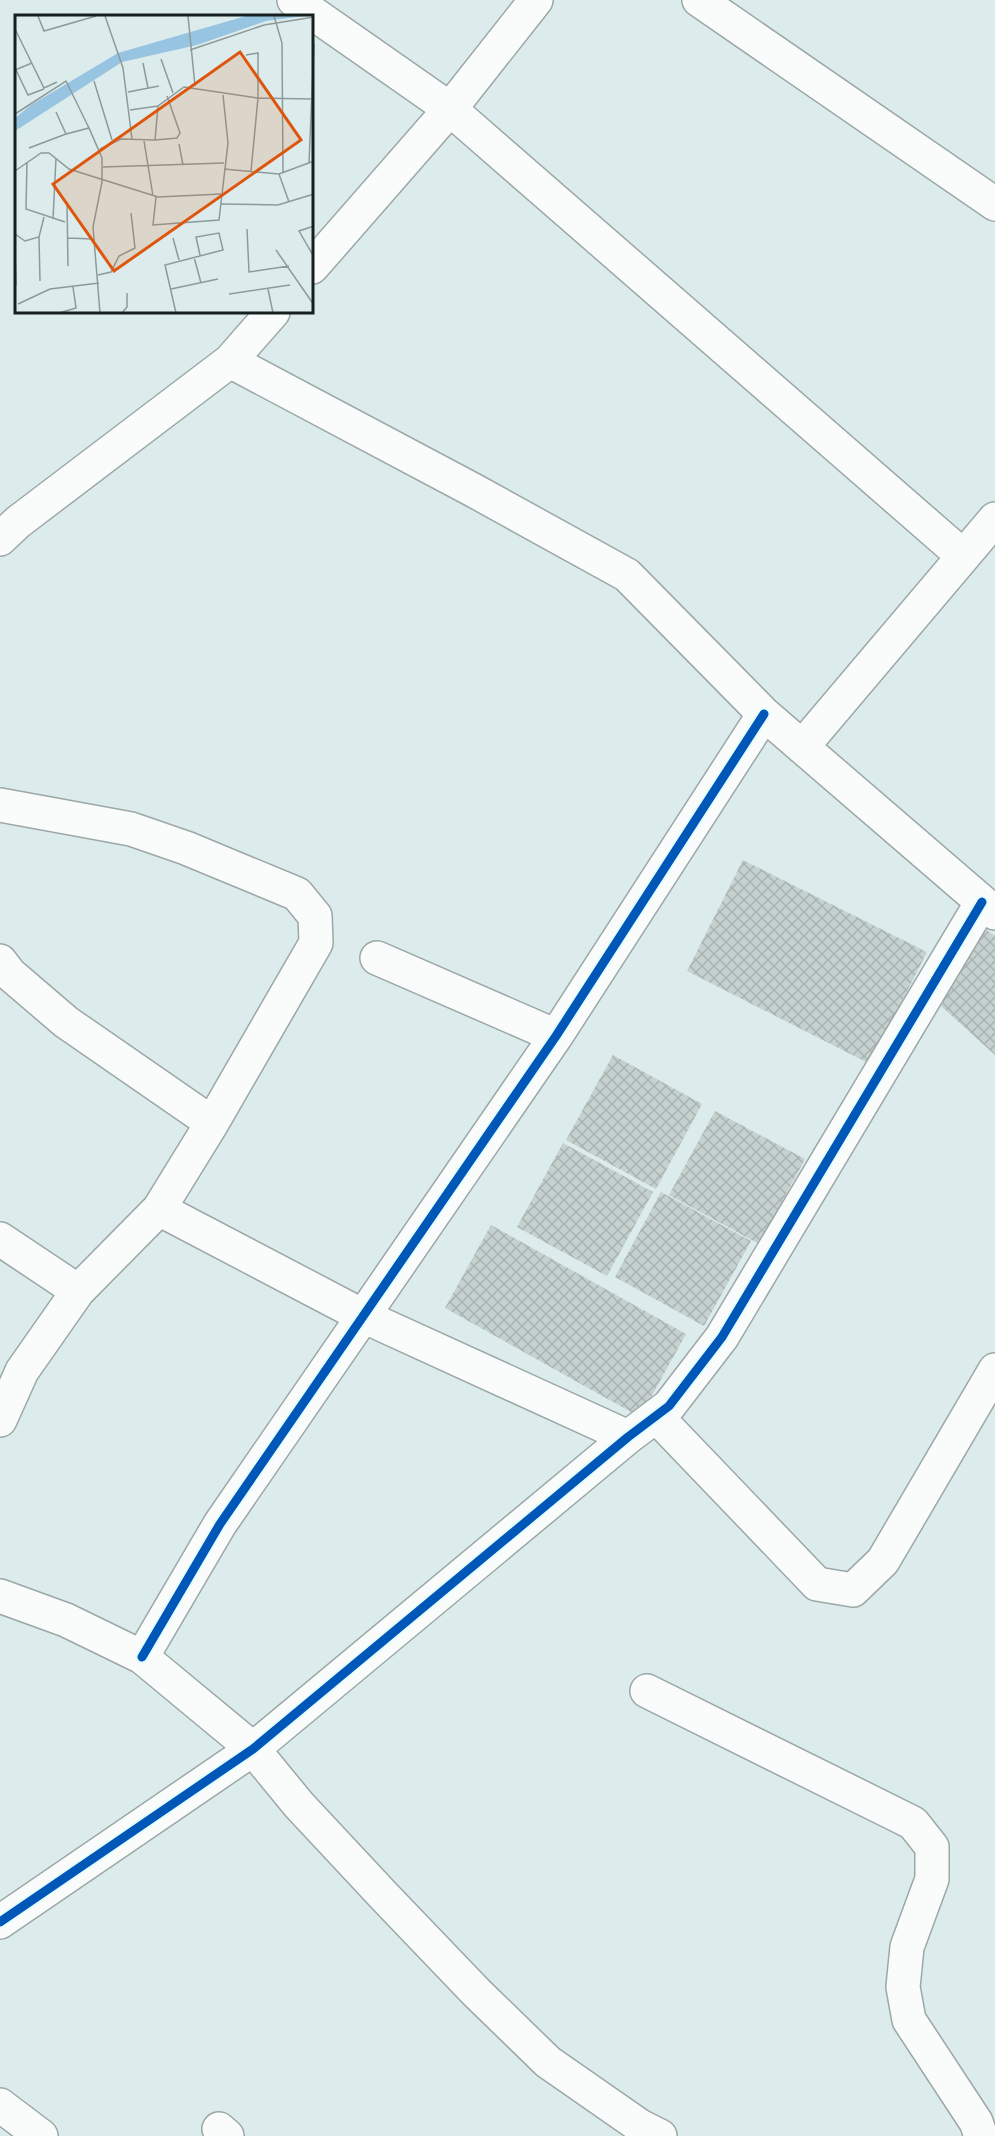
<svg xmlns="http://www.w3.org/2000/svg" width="995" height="2136" font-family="Commissioner,sans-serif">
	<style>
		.building { fill: url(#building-cross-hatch) }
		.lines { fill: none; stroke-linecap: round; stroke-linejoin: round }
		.minor-casing { stroke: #9ca7a7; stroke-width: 36 }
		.minor { stroke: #fafcfc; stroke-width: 33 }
		.cycleway-casing { stroke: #e4fefe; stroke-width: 13 }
		.cycleway { stroke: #0057b8; stroke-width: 9 }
		.inset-road { fill: none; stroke: #8d9a9a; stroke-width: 1.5 }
		.view { fill: #de560d; fill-opacity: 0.15; stroke: #de560d; stroke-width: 3 }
		.inset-edge { fill: none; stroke: #162020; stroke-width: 3 }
	</style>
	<defs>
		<pattern id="building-cross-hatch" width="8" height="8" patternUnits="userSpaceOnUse" patternTransform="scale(1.5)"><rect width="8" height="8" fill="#c5d1cf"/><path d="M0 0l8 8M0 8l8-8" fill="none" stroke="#a8b3b1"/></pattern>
	</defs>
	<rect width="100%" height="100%" fill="#dcebeb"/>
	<!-- building -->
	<path class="building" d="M743 860 927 952 870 1064 687 971Z
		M978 924 995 936V1055L941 1006Z
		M613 1055 702 1104 656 1189 566 1140Z
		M715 1111 805 1159 759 1244 669 1195Z
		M563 1143 653 1192 607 1276 517 1227Z
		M661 1192 751 1241 704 1326 615 1277Z
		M491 1225 686 1334 640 1417 445 1308Z"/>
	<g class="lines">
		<!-- minor casing -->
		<g class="minor-casing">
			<path id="minor" d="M294 0 450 109 963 556
				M699 0 995 204
				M312 267 450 109 536 0
				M230 361 473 490 627 575 764 714 995 913
				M0 539 18 522 230 361 273 312
				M802 747 995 519
				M0 805 131 829 186 848 297 894 315 916 316 943 212 1123
				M377 958 556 1036
				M0 961 10 974 66 1022 212 1123 159 1209 78 1291 22 1371 0 1420
				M159 1209 363 1316 628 1437
				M0 1239 78 1291
				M656 1416 817 1584 853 1590 883 1561 995 1370
				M0 1596 66 1620 142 1657 253 1749 299 1805 384 1896 476 1992 548 2062 640 2126 660 2136
				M142 1657 220 1524 556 1036 764 714
				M647 1691 913 1823 932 1847V1879L907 1947 903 1987 909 2020 976 2122 981 2136
				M0 1922 253 1749 628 1437 669 1406 722 1337 982 902
				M0 2105 41 2136
				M219 2129 227 2136"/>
		</g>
		<!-- minor -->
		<use href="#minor" class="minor"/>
		<!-- cycleway casing -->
		<g class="cycleway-casing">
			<path id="cycleway" d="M142 1657 220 1524 556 1036 764 714
				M0 1922 253 1749 628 1437 669 1406 722 1337 982 902"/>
		</g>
		<!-- cycleway -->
		<use href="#cycleway" class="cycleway"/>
	</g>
	<!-- overview -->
	<g transform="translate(15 15)">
		<rect width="298" height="298" fill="#dcebeb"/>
		<path d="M231 1H289L251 6 182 30 107 47 0 116V103L16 90 103 38Z" fill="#97c4e0"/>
		<path class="inset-road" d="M23 1 29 16 81 1M90 1 108 53 117 124M173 1 180 71M259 1 267 28 268 157M0 14 29 73 42 67M175 35 249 10 299 2M231 40 243 38V83L236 156M146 44 158 78M128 48 133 73M0 55 17 48M1 55 13 80 29 74M79 66 97 125M113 77 144 71M115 95 143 91M41 97 51 119 74 113 87 143V167L78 212 85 298M0 99 51 66 74 113M140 125 162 123 165 118 152 81M129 126 138 181M164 129 168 150M14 133 51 119M85 134 106 124 140 125 143 91 169 72 243 83 296 84M12 147 11 194 50 207M294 148 299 29M88 152 209 148M209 154 264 159 299 146M0 156 26 138H34L54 154 143 182 206 179M264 159 274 187M141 182 138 210 204 205 213 128 208 80M52 187 53 251M205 189 263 190 299 179M38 204 41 143M299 211 284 216 299 242M232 214 234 257 274 251M0 219 10 226 24 222 29 202M24 222 25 266M53 223 78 224M158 223 164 245M261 235 299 290M0 237 1 270M179 242 186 268M83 260 96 257 104 241 120 233 116 198M156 274 203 264M253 274 258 298M214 279 275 270M3 289 35 274 84 268M44 298 61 293 58 272M107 298 112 292V278M161 298 150 250 208 235 204 218 181 222 185 240"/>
		<path class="view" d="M225 37 286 125 99 256 38 169Z"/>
		<rect width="298" height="298" class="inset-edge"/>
	</g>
</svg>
